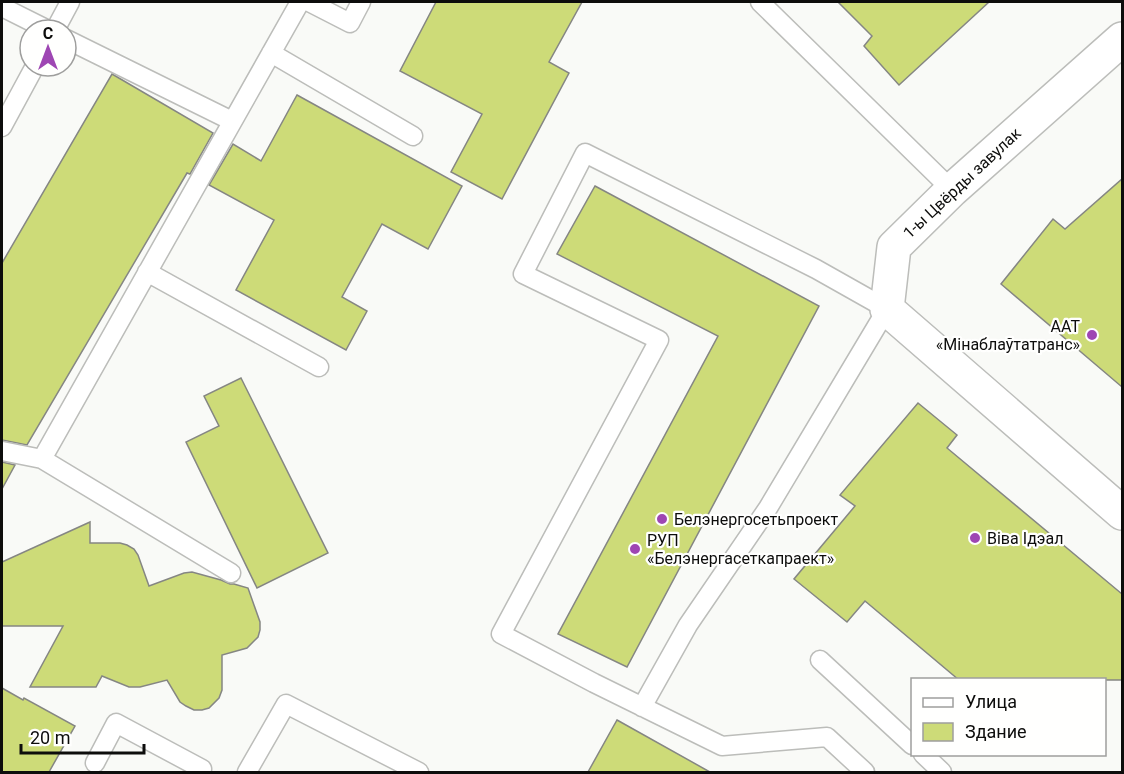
<svg xmlns="http://www.w3.org/2000/svg" width="1124" height="774" font-family="Roboto,sans-serif">
	<style>
		.building { fill: #cddb78; stroke: #858683; stroke-width: 1.5 }
		.lines { fill: none; stroke-linecap: round; stroke-linejoin: round }
		.service-casing { stroke: #bcbdba; stroke-width: 21 }
		.minor-casing { stroke: #bcbdba; stroke-width: 36 }
		.service { stroke: #fff; stroke-width: 18 }
		.minor { stroke: #fff; stroke-width: 33 }
		.poi-dot { fill: #9e46b3; stroke: #fffffe; stroke-width: 2 }
		.labels { text-anchor: middle; dominant-baseline: central; stroke-width: 4.5; stroke-linejoin: round; paint-order: stroke }
		.street-label { font-size: 16px; fill: #0d0d0c; stroke: #fffffe }
		.poi-label { font-size: 16px; fill: #0d0d0c; stroke: #fffffe; text-anchor: start }
	</style>
	<rect width="100%" height="100%" fill="#f9faf7"/>
	<!-- building -->
	<path class="building" d="M436 2H582L549 62 569 73 502 199 451 172 482 114 400 71Z
		M838 2H989L899 85 864 46 872 36Z
		M112 74 213 133 190 174 187 173 27 445 2 440V263Z
		M297 95 462 186 428 249 382 224 342 297 367 311 346 350 236 290 274 220 209 185 233 144 261 161Z
		M1122 179V387L1001 284 1053 219 1065 229Z
		M595 186 819 306 627 667 558 634 718 336 557 254Z
		M241 378 328 553 257 588 186 442 219 426 204 396Z
		M918 403 957 435 947 448 1122 594V680H959L865 601 847 622 794 579 855 506 840 495Z
		M2 462 15 465 2 489Z
		M90 522V543H120L127 545 134 549 138 555 149 586 184 573 192 572 221 580 230 584H234L248 588 260 622V630L258 637 247 648 222 655V690L219 698 209 708 202 710H194L186 706 180 702 167 680 140 687H129L102 676 96 687H30L63 626H2V562Z
		M2 688 23 700 24 698 75 726 49 772H2Z
		M617 720 710 772H588Z"/>
	<g class="lines">
		<!-- service casing -->
		<g class="service-casing">
			<path id="service" d="M309 2 350 23 361 2
				M760 2 952 190
				M2 7 48 30
				M55 30 70 2
				M66 39 232 121
				M271 53 413 136
				M2 127 35 66
				M147 272 319 367
				M2 451 42 459
				M231 573 42 459 300 2
				M820 660 912 745
				M642 707 688 625 768 508 887 309 816 269 585 153 523 274 659 340 501 634 594 683 722 746 827 737 865 772
				M923 754 942 772
				M95 763 116 723 202 769 201 772
				M247 772 286 704 419 772"/>
		</g>
		<!-- minor casing -->
		<g class="minor-casing">
			<path id="minor" d="M1122 39 952 190 894 247 887 309 1122 513"/>
		</g>
		<!-- service -->
		<use href="#service" class="service"/>
		<!-- minor -->
		<use href="#minor" class="minor"/>
	</g>
	<!-- markers -->
	<g class="poi-dot">
		<circle cx="1092" cy="335" r="6"/>
		<circle cx="662" cy="519" r="6"/>
		<circle cx="975" cy="538" r="6"/>
		<circle cx="635" cy="549" r="6"/>
	</g>
	<g class="labels">
		<!-- street labels -->
		<g class="street-label">
			<text transform="translate(962 183) rotate(-43)">1-ы Цвёрды завулак</text>
		</g>
		<!-- poi labels -->
		<g class="poi-label">
			<text x="1080" y="326" text-anchor="end">ААТ<tspan x="1080" dy="18">«Мінаблаўтатранс»</tspan></text>
			<text x="674" y="519">Белэнергосетьпроект</text>
			<text x="987" y="538">Віва Ідэал</text>
			<text x="647" y="540">РУП<tspan x="647" dy="18">«Белэнергасеткапраект»</tspan></text>
		</g>
	</g>
	<!-- border -->
	<rect width="1124" height="774" fill="none" stroke="#0d0d0c" stroke-width="6"/>
	<!-- legend -->
	<rect x="911" y="678" width="195" height="78" fill="#fffffe" stroke="#9e9e9d" stroke-width="1.5"/>
	<rect x="923" y="698" width="30" height="9" fill="#ffffff" stroke="#9e9e9d" stroke-width="1.5"/>
	<text x="965" y="708" font-size="18" fill="#0d0d0c">Улица</text>
	<rect x="923" y="723" width="30" height="18" fill="#cddb78" stroke="#9e9e9d" stroke-width="1.5"/>
	<text x="965" y="738" font-size="18" fill="#0d0d0c">Здание</text>
	<!-- north arrow -->
	<g transform="translate(48 48)"><circle r="28" fill="#fffffe" stroke="#9e9e9d" stroke-width="1.5"/>
	<path d="M0-4.5L10 22L0 15L-10 22Z" fill="#9e46b3"/>
	<text y="-9" font-size="16" font-weight="bold" text-anchor="middle" fill="#0d0d0c">С</text>
	</g>
	<!-- scale -->
	<path d="M21 744v9h123v-9" fill="none" stroke="#0d0d0c" stroke-width="3"/>
	<text x="30" y="744" font-size="18" fill="#0d0d0c" stroke="#fffffe" stroke-width="4.5" paint-order="stroke">20 m</text>
</svg>
